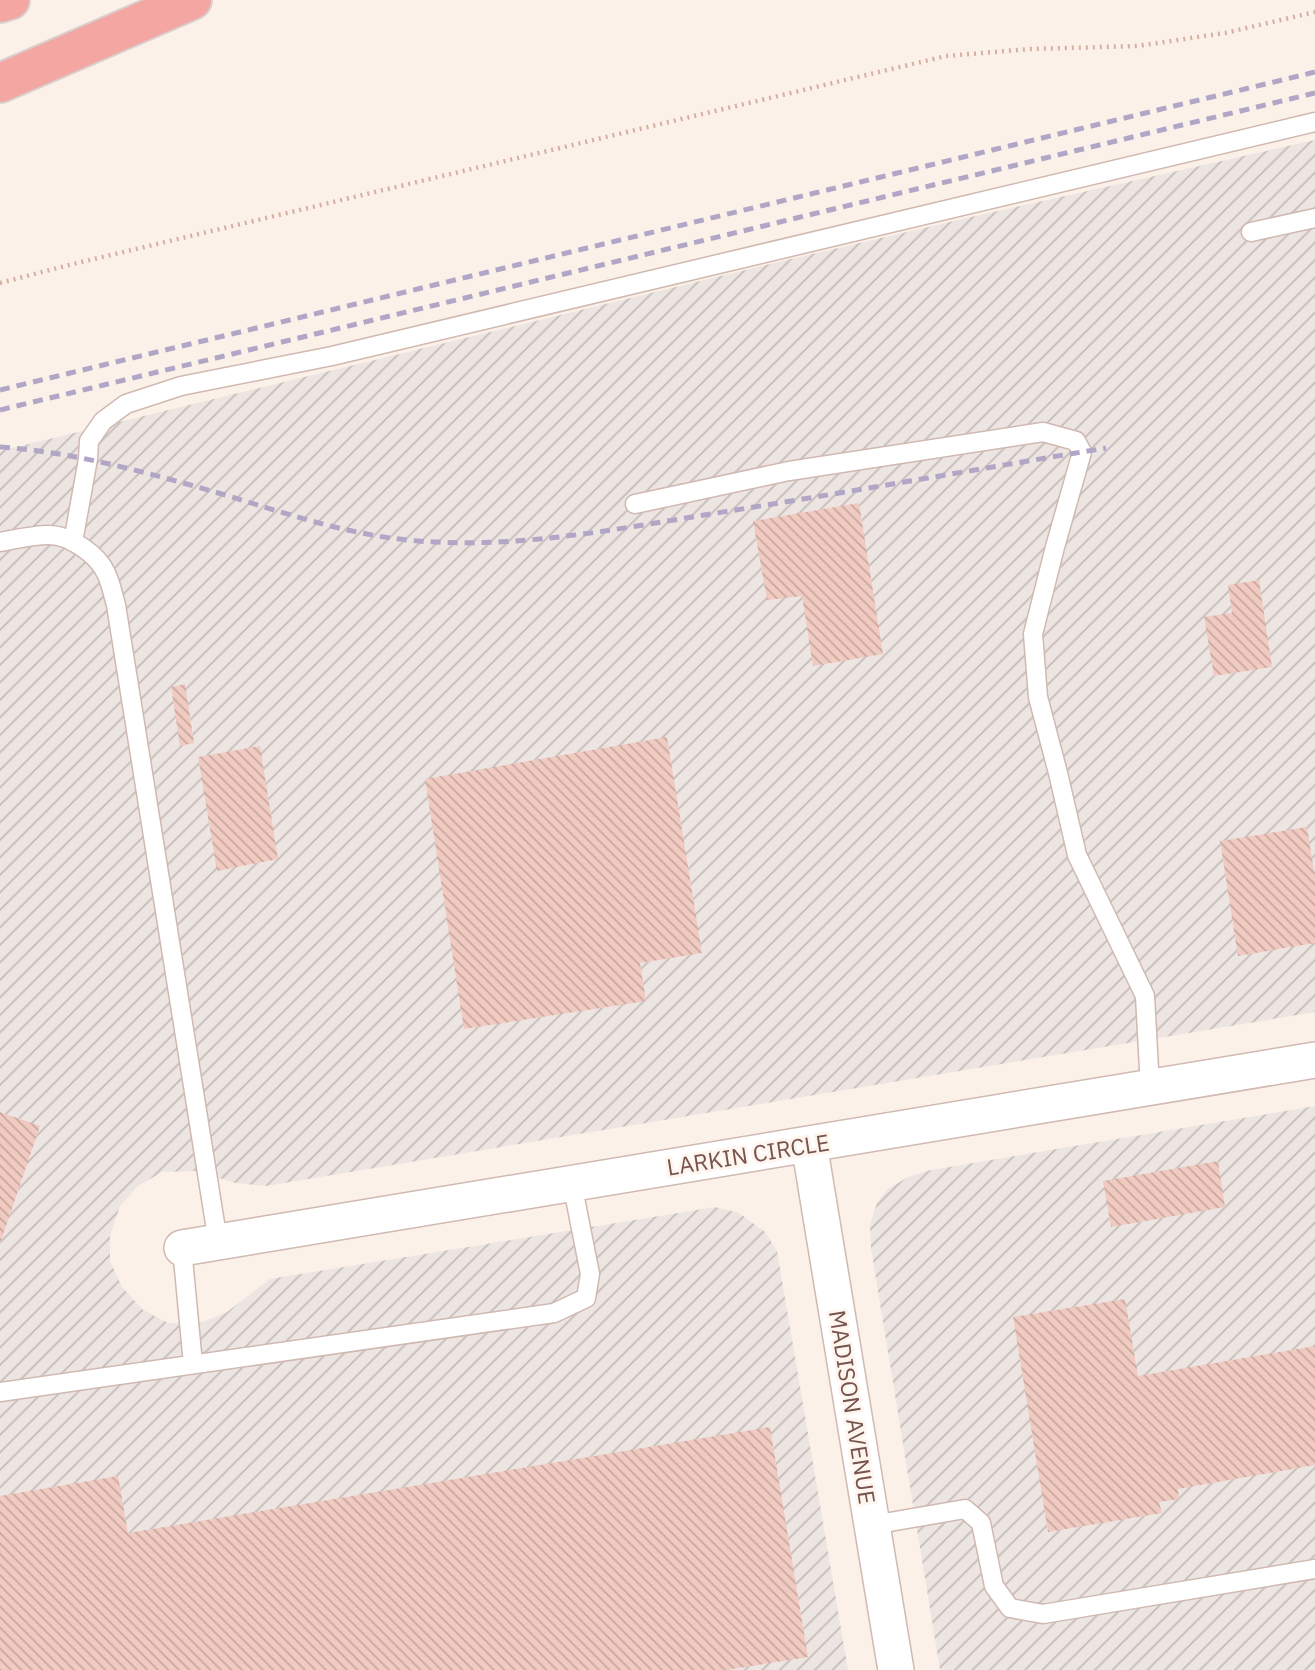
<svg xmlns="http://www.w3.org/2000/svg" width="1315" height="1670" font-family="'IBM Plex Sans',sans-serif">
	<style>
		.industrial { fill: url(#industrial-furrows) }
		.building { fill: url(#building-back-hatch) }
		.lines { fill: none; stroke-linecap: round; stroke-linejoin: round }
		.lane-casing { stroke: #d0b9b1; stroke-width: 21 }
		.street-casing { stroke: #d0b9b1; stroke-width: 38 }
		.highway-casing { stroke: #d9cfcd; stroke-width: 42 }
		.path { stroke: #d6aea3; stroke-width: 4.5; stroke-dasharray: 2 5; stroke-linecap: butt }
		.lane { stroke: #fff; stroke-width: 18 }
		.street { stroke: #fff; stroke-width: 35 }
		.highway { stroke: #f4a7a2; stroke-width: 38 }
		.rail { stroke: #b1a6c6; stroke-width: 5; stroke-dasharray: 10 7; stroke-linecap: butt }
		.labels { text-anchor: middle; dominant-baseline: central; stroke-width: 6; stroke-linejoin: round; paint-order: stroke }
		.street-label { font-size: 23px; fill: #76534d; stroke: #fff5ef }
	</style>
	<defs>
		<pattern id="industrial-furrows" width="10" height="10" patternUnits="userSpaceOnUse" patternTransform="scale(1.75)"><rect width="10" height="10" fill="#ede5e2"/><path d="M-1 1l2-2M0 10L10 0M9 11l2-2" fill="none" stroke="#c5bcb9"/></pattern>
		<pattern id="building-back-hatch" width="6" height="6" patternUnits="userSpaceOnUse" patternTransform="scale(1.75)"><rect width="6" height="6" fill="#f1cbc1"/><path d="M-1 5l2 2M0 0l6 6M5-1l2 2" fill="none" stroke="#c8a79f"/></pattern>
	</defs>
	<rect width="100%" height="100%" fill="#fcf1e9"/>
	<!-- industrial -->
	<path class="industrial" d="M1315 140V1012L266 1186 236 1183 195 1171 162 1172 138 1186 120 1206 110 1236V1261L122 1287 143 1310 168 1323H200L227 1312 270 1279 715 1207 739 1213 765 1232 777 1251 848 1670H0V451L791 259 980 215Z
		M1315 1106V1670H940L871 1248 870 1225 877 1203 888 1189 908 1177 931 1170Z"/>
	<!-- building -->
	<path class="building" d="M859 503 883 654 813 666 802 596 767 600 753 521Z
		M1259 580 1272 667 1214 676 1204 617 1232 613 1228 585Z
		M185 684 194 743 180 746 171 687Z
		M667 737 702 953 640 963 646 1001 464 1029 425 779Z
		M260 746 278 859 217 871 198 757Z
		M1307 827 1315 877V943L1238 956 1220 841Z
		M0 1112 40 1126 0 1244Z
		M1218 1161 1225 1207 1111 1227 1103 1181Z
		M1125 1299 1138 1376 1315 1346V1465L1178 1489 1179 1499 1159 1502 1162 1513 1048 1532 1013 1317Z
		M770 1427 808 1657 726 1670H0V1496L118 1476 128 1533Z"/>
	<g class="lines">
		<!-- lane casing -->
		<g class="lane-casing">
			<path id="lane" d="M1251 232 1315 218
				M635 504 789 471 1043 432 1076 441 1082 452 1055 547 1033 634 1038 697 1058 773 1077 855 1145 996 1150 1088
				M0 542C16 539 33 535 49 535 70 535 98 555 106 573 111 583 113 595 116 605L218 1242
				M73 542 88 459 89 441 103 421 126 404 181 386 332 356 1315 122
				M182 1248 193 1364
				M0 1392 554 1313 586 1298 590 1274 572 1183
				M872 1525 965 1509 981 1523 994 1586 1010 1608 1043 1614 1315 1569"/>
		</g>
		<!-- street casing -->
		<g class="street-casing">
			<path id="street" d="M809 1144 896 1670
				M182 1248 1315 1060"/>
		</g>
		<!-- highway casing -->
		<g class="highway-casing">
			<path id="highway" d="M0 3 10 0
				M0 83 192 0"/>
		</g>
		<!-- path -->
		<path class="path" d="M0 283 73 264 946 56 1030 49 1137 46 1225 33 1315 12"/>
		<!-- lane -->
		<use href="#lane" class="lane"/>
		<!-- street -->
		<use href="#street" class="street"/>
		<!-- highway -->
		<use href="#highway" class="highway"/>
		<!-- rail -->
		<path class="rail" d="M0 390 1315 72
			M0 410 1315 93
			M0 447C73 452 145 472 215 492 279 511 340 533 407 540 507 550 606 531 704 515 838 494 972 470 1106 448"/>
	</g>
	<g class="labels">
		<!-- street labels -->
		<g class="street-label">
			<text transform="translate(748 1154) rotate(-9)">LARKIN CIRCLE</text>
			<text transform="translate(853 1407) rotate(81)">MADISON AVENUE</text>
		</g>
	</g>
</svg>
